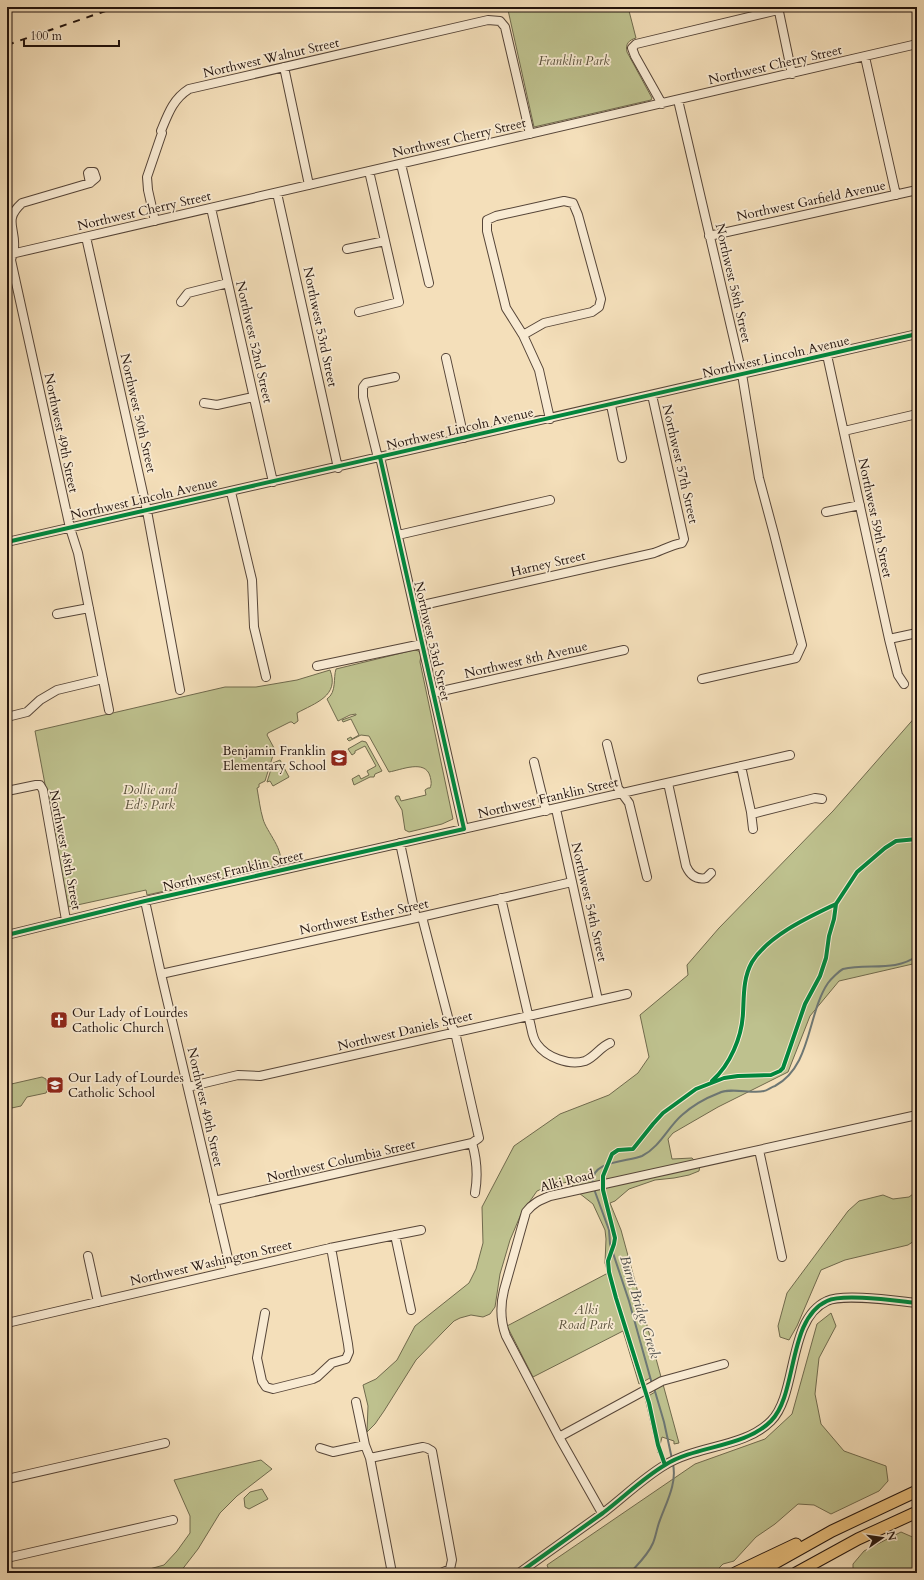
<svg xmlns="http://www.w3.org/2000/svg" width="924" height="1580" font-family="Cardo,serif">
	<style>
		.green { fill: #bec18e; stroke: #706a4d }
		.lines { fill: none; stroke-linecap: round; stroke-linejoin: round }
		.stream { stroke: #6d7774; stroke-width: 2 }
		.minor-casing { stroke: #564538; stroke-width: 10 }
		.highway-casing { stroke: #21120c; stroke-width: 13 }
		.minor { stroke: #f8ead2; stroke-width: 8 }
		.highway { stroke: #eac07d; stroke-width: 11 }
		.rail { stroke: #21120c; stroke-width: 2; stroke-dasharray: 7 7; stroke-linecap: butt }
		.cycleway-casing { stroke: #f8ead2; stroke-width: 6 }
		.cycleway { stroke: #00873e; stroke-width: 4 }
		.labels { text-anchor: middle; dominant-baseline: central; stroke-width: 3.5; stroke-linejoin: round; paint-order: stroke }
		.street-label { font-size: 13px; fill: #21120c; stroke: #f8ead2 }
		.park-label { font-size: 13px; font-style: italic; fill: #584f3a; stroke: #f8ead2 }
		.poi-label { font-size: 13px; fill: #21120c; stroke: #f8ead2; text-anchor: start }
		.water-label { font-size: 14px; font-style: italic; fill: #4d4d49; stroke: #f8ead2 }
	</style>
	<rect width="100%" height="100%" fill="#f4dfba"/>
	<filter id="stains"><feTurbulence type="fractalNoise" baseFrequency=".005" numOctaves="4"/><feColorMatrix values="0 0 0 0 .2 0 0 0 0 .09 0 0 0 0 .02 0 0 0 .5 -.17"/></filter>
	<radialGradient id="worn" r=".72"><stop offset=".6" stop-color="#630" stop-opacity="0"/><stop offset="1" stop-color="#630" stop-opacity=".3"/></radialGradient>
	<!-- green -->
	<path class="green" d="M498 7H628L636 38C629 40 625 44 627 52L652 98 651 100 534 127 508 10 499 11Z
		M414 650 419 651 421 655 420 662 453 819 442 824 409 832 405 830 402 810 395 798 396 796H399L401 801 426 795 425 790 428 788H430C432 784 431 780 430 776 425 759 401 770 389 772L369 736 361 735 349 741 347 739 351 737 352 739 359 735 351 719 343 722 342 720 356 715V714L350 715 338 721 327 699C337 692 333 678 336 669Z
		M330 670C340 696 315 703 297 713L298 721 294 724 292 722H290L268 733 267 735 274 748V752L265 781 259 784V787L257 788C259 799 260 809 263 819 266 831 286 852 279 864L267 868 147 895 146 890 68 907 35 731 225 687H256L297 680Z
		M917 715V963L839 981 810 1016 788 1072 718 1107 673 1133 668 1139 672 1159 692 1158 700 1166 699 1171 689 1175 674 1178 655 1180 629 1189 615 1201 610 1203 621 1230 679 1443 674 1444V1441L662 1437 658 1453 645 1398 655 1392 650 1378 639 1384 623 1331 533 1377 507 1326 608 1273 605 1263 606 1239 605 1230 593 1204 579 1193 577 1189 568 1182 552 1185 537 1191 521 1214 510 1240 500 1274 495 1307 490 1314 483 1317 471 1315 460 1318 454 1321 443 1332 416 1360 384 1411 375 1424 367 1432 368 1406 363 1385 376 1379 397 1360 415 1326 469 1283 476 1269 483 1243 482 1207 514 1146 560 1114 609 1095 638 1073 649 1057 640 1015 688 975 687 965 719 928 833 811Z
		M362 741 366 742 382 771 375 774 374 777H370L354 785 352 779 359 775 361 779 369 775 367 771 376 766 365 746 355 751V753L352 755 348 749Z
		M280 760 289 777 273 786 270 781 267 782 273 763Z
		M42 1077 46 1079 48 1089 46 1093 27 1097 21 1106 7 1109V1085Z
		M917 1191V1239L908 1245 845 1260 821 1270 797 1326 789 1340 780 1337 778 1326 787 1293 848 1211 859 1201 883 1195 893 1199 909 1197Z
		M831 1313 836 1326 819 1358 815 1394 821 1424 844 1451 886 1466 888 1481 879 1491 831 1514 814 1505 798 1504 775 1524 756 1537 734 1561 723 1564 714 1573H550L547 1565 695 1464 765 1439 792 1414 817 1324Z
		M261 1460 272 1469 237 1496 220 1513 198 1549 181 1571 178 1573H135L164 1565 177 1551 190 1533V1516L174 1480Z
		M262 1489 268 1499 249 1509 245 1507 244 1498 250 1492Z
		M901 1532 917 1539V1573H853V1564L864 1551Z"/>
	<g class="lines">
		<!-- stream -->
		<path class="stream" d="M593 1185C588 1160 629 1162 642 1156 660 1147 668 1127 682 1115 692 1106 706 1098 719 1093 730 1087 752 1094 764 1091 767 1091 771 1087 775 1086 812 1066 807 1014 828 983 831 979 839 971 843 969 868 963 895 972 917 956
			M594 1189 609 1230 610 1244 629 1301 652 1384
			M654 1388 664 1422 672 1459
			M630 1573C638 1564 648 1555 653 1543 656 1536 657 1527 660 1520 667 1501 677 1483 673 1464"/>
		<!-- minor casing -->
		<g class="minor-casing">
			<path id="minor" d="M778 7 792 74
				M865 57 896 195
				M284 67 309 185
				M678 100 742 374 759 478 774 534 802 645 796 658 702 679
				M662 104 635 56 632 48 636 44 778 10
				M401 164 429 283
				M90 183 88 173 89 172H94L96 178 90 183 22 203C3 220 16 228 14 248 14 252 12 255 11 260L70 528 78 553 109 710
				M277 193 338 468
				M564 201 573 203 578 215 601 299 599 307 592 312 544 323 523 335 506 308 487 231V220L496 216Z
				M211 208 273 482
				M155 221 148 190 147 177 162 133 161 131C168 114 173 99 189 89L488 20 500 21 505 27 530 134
				M709 236 917 190
				M86 237 147 511 180 690
				M347 249 385 241
				M7 255 917 44
				M181 302 188 293 228 283
				M359 312 399 302 369 171
				M523 335 539 370 550 419
				M827 355 889 639 898 675 904 684
				M446 358 464 438
				M204 403 217 405 253 397
				M611 405 622 458
				M844 431 917 414
				M380 457 464 829
				M378 458 363 397V387L366 383 395 377
				M231 492 252 580 254 627 266 677
				M826 512 860 505
				M398 535 550 500
				M7 542 917 334
				M414 607 654 553C663 550 671 545 682 543L684 539 652 395
				M57 614 89 608
				M889 639 917 633
				M317 666 422 644
				M433 693 624 650
				M7 717 27 712 40 700 57 690 103 679
				M607 744 618 788 629 803 647 877
				M534 762 546 811
				M741 766 751 812 753 829
				M668 783 686 866C690 875 696 880 706 878L711 873
				M7 791 36 785H40L43 790 66 920
				M556 809 598 1000
				M752 814 815 798 822 799
				M400 843 416 918
				M501 898 531 1027C532 1032 533 1039 537 1044 546 1057 569 1066 585 1061 595 1057 600 1047 610 1043
				M145 901 161 974 231 1271
				M422 917 449 1021 455 1032 479 1138 472 1143C477 1160 478 1176 475 1193
				M7 935 145 901 790 755
				M161 974 416 918 572 882
				M188 1087 238 1075 260 1076 627 994
				M759 1150 782 1257
				M214 1201 472 1143
				M395 1235 411 1310
				M88 1256 98 1302
				M265 1313 257 1358 262 1381 266 1387 273 1389 313 1379 317 1377 332 1363 346 1359 349 1352 348 1344 332 1253 330 1248
				M7 1323 330 1248 421 1230
				M356 1402 365 1445 370 1458 392 1573
				M559 1437 662 1381 724 1364
				M320 1448 333 1452 365 1445
				M370 1458 423 1447 427 1448 432 1451 452 1560 450 1569 441 1573
				M7 1479 165 1443
				M602 1513 559 1437 506 1336C500 1320 500 1306 504 1290L526 1212C533 1203 540 1200 550 1196L917 1115
				M7 1558 173 1520
				M519 1573C547 1553 575 1533 603 1513 624 1497 643 1478 665 1465 697 1445 744 1448 771 1421 798 1394 787 1319 827 1301 843 1293 897 1301 917 1303"/>
		</g>
		<!-- highway casing -->
		<g class="highway-casing">
			<path id="highway" d="M735 1573 796 1544
				M757 1573 832 1531 917 1491
				M796 1573 858 1539 917 1512"/>
		</g>
		<!-- minor -->
		<use href="#minor" class="minor"/>
		<!-- highway -->
		<use href="#highway" class="highway"/>
		<!-- rail -->
		<path class="rail" d="M7 45 117 7"/>
		<!-- cycleway casing -->
		<g class="cycleway-casing">
			<path id="cycleway" d="M7 542 917 334
				M7 935 145 901 464 829 380 457
				M712 1081C730 1065 742 1037 743 1013 744 996 743 978 752 962 769 935 809 917 836 904
				M665 1465 658 1445 649 1403 616 1298 609 1272 608 1261 614 1244 615 1238 603 1190V1176L612 1154 618 1150 633 1149 653 1124 663 1113 696 1089 724 1078 738 1076 771 1075 780 1071 783 1068 805 1004 820 976 826 958 829 936 834 919 836 904 857 872 885 848 896 841 917 839
				M519 1573C547 1553 575 1533 603 1513 624 1497 643 1478 665 1465 697 1445 744 1448 771 1421 798 1394 787 1319 827 1301 843 1293 897 1301 917 1303"/>
		</g>
		<!-- cycleway -->
		<use href="#cycleway" class="cycleway"/>
	</g>
	<!-- icons -->
	<defs>
		<g id="school-square" transform="scale(0.9)"><rect x="-9" y="-9" width="18" height="18" rx="4" fill="#8f2418" stroke="#f8ead2"/><path d="M0-5L7-2L0 1L-7-2ZM-4 1L0 2.5L4 1V4Q0 6-4 4Z" fill="#fff"/></g>
		<g id="church-square" transform="scale(0.9)"><rect x="-9" y="-9" width="18" height="18" rx="4" fill="#8f2418" stroke="#f8ead2"/><path d="M-1.2-6h2.4v3.5h3.3v2.4h-3.3V6h-2.4V-.1h-3.3v-2.4h3.3Z" fill="#fff"/></g>
	</defs>
	<g fill-rule="evenodd">
		<use href="#school-square" x="339" y="758"/>
		<use href="#church-square" x="59" y="1020"/>
		<use href="#school-square" x="55" y="1085"/>
	</g>
	<g class="labels">
		<!-- street labels -->
		<g class="street-label">
			<text transform="translate(271 58) rotate(-13)">Northwest Walnut Street</text>
			<text transform="translate(775 65) rotate(-13)">Northwest Cherry Street</text>
			<text transform="translate(459 138) rotate(-13)">Northwest Cherry Street</text>
			<text transform="translate(811 201) rotate(-12)">Northwest Garfield Avenue</text>
			<text transform="translate(144 211) rotate(-13)">Northwest Cherry Street</text>
			<text transform="translate(733 283) rotate(77)">Northwest 58th Street</text>
			<text transform="translate(320 327) rotate(78)">Northwest 53rd Street</text>
			<text transform="translate(254 342) rotate(77)">Northwest 52nd Street</text>
			<text transform="translate(776 357) rotate(-13)">Northwest Lincoln Avenue</text>
			<text transform="translate(138 413) rotate(77)">Northwest 50th Street</text>
			<text transform="translate(460 429) rotate(-13)">Northwest Lincoln Avenue</text>
			<text transform="translate(61 433) rotate(78)">Northwest 49th Street</text>
			<text transform="translate(680 464) rotate(77)">Northwest 57th Street</text>
			<text transform="translate(144 499) rotate(-13)">Northwest Lincoln Avenue</text>
			<text transform="translate(875 518) rotate(78)">Northwest 59th Street</text>
			<text transform="translate(548 564) rotate(-13)">Harney Street</text>
			<text transform="translate(432 641) rotate(77)">Northwest 53rd Street</text>
			<text transform="translate(526 660) rotate(-13)">Northwest 8th Avenue</text>
			<text transform="translate(548 798) rotate(-13)">Northwest Franklin Street</text>
			<text transform="translate(65 850) rotate(79)">Northwest 48th Street</text>
			<text transform="translate(233 871) rotate(-13)">Northwest Franklin Street</text>
			<text transform="translate(589 902) rotate(77)">Northwest 54th Street</text>
			<text transform="translate(364 917) rotate(-12)">Northwest Esther Street</text>
			<text transform="translate(405 1031) rotate(-13)">Northwest Daniels Street</text>
			<text transform="translate(205 1107) rotate(77)">Northwest 49th Street</text>
			<text transform="translate(341 1161) rotate(-13)">Northwest Columbia Street</text>
			<text transform="translate(567 1181) rotate(-14)">Alki Road</text>
			<text transform="translate(211 1263) rotate(-13)">Northwest Washington Street</text>
		</g>
		<!-- park labels -->
		<g class="park-label">
			<text x="574" y="61">Franklin Park</text>
			<text x="150" y="790">Dollie and<tspan x="150" dy="15">Ed's Park</tspan></text>
			<text x="586" y="1310">Alki<tspan x="586" dy="15">Road Park</tspan></text>
		</g>
		<!-- poi labels -->
		<g class="poi-label">
			<text x="326" y="751" text-anchor="end">Benjamin Franklin<tspan x="326" dy="15">Elementary School</tspan></text>
			<text x="72" y="1013">Our Lady of Lourdes<tspan x="72" dy="15">Catholic Church</tspan></text>
			<text x="68" y="1078">Our Lady of Lourdes<tspan x="68" dy="15">Catholic School</tspan></text>
		</g>
		<!-- water labels -->
		<g class="water-label">
			<text transform="translate(640 1307) rotate(73)">Burnt Bridge Creek</text>
		</g>
	</g>
	<!-- margin -->
	<rect width="924" height="1580" fill="none" stroke="#f4dfba" stroke-width="24"/>
	<rect x="8" y="8" width="908" height="1564" fill="none" stroke="#21120c" stroke-width="2"/>
	<rect x="12" y="12" width="900" height="1556" fill="none" stroke="#21120c"/>
	<!-- north arrow -->
	<g transform="translate(882 1538) rotate(77)" stroke="#f8ead2" stroke-width="3" paint-order="stroke">
	<path d="M0-3L7 15L0 10L-7 15Z" fill="#21120c"/>
	<text y="-6" font-size="11" font-weight="bold" text-anchor="middle" fill="#21120c">N</text>
	</g>
	<!-- scale -->
	<path d="M24 40v6h95v-6" fill="none" stroke="#21120c" stroke-width="2"/>
	<text x="30" y="40" font-size="12" fill="#21120c" stroke="#f8ead2" stroke-width="3" paint-order="stroke">100 m</text>
	<rect width="100%" height="100%" filter="url(#stains)"/>
	<rect width="100%" height="100%" fill="url(#worn)"/>
</svg>
